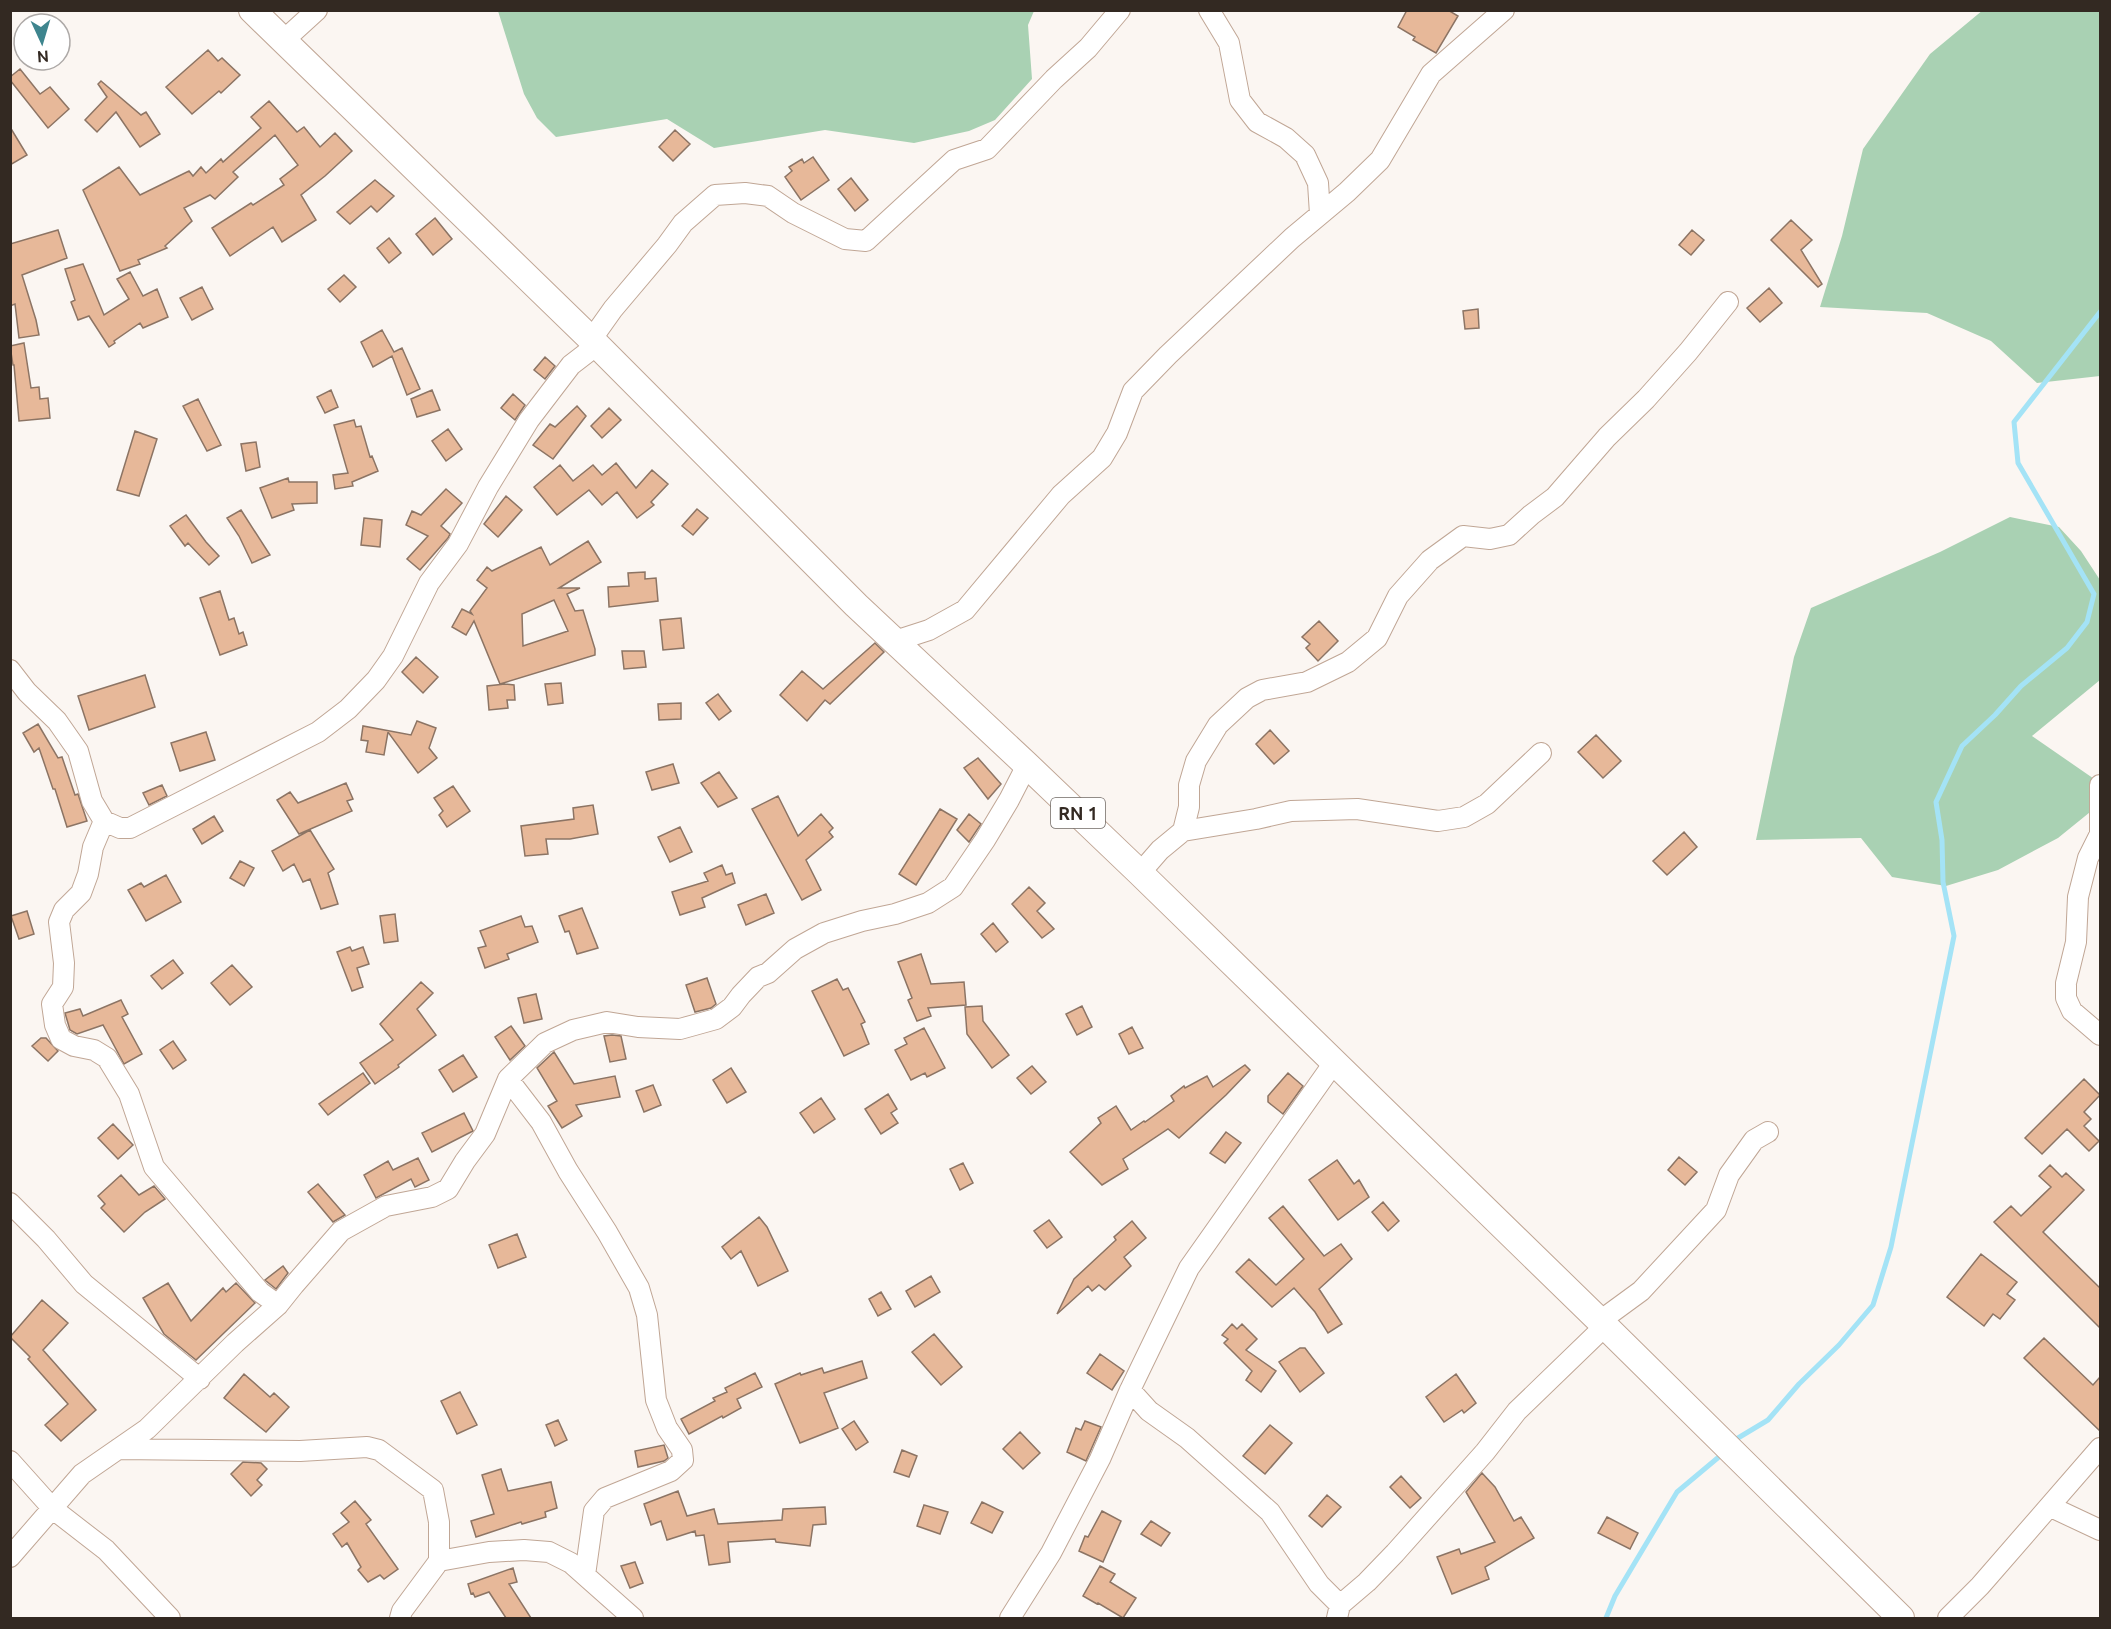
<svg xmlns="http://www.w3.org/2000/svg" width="2111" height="1629" font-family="Ubuntu,sans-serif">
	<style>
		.green { fill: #a9d1b3 }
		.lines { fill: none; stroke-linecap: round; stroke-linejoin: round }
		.stream { stroke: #a4e3f6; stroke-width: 5 }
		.building { fill: #e7b899; stroke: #8c7464; stroke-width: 1.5; fill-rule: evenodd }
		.minor-casing { stroke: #c0a695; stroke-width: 22 }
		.major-casing { stroke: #c0a695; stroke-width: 28 }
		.minor { stroke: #fff; stroke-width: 20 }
		.major { stroke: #fff; stroke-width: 26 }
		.labels { text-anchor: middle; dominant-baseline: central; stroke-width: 4.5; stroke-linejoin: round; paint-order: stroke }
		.shield { fill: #fff; stroke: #706964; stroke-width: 1.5 }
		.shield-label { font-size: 18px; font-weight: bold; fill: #332922 }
	</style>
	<rect width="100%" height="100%" fill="#fbf6f2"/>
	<!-- green -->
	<path class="green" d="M1983 10 2100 11V376L2037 383 1991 341 1927 313 1820 307 1842 236 1863 149 1930 54Z
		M498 11H1034L1028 25 1032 79 995 120 969 131 914 143 825 130 714 148 667 119 556 137 537 118 524 94Z
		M2010 517 2059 527 2081 551 2100 580V680L2032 736 2100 783V804L2058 838 1998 870 1946 886 1892 877 1861 838 1756 840 1794 657 1811 608 1940 552Z"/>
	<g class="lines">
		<!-- stream -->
		<path class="stream" d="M1738 1438 1768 1420 1799 1384 1839 1345 1873 1305 1891 1247 1954 936 1943 882 1942 840 1936 802 1962 746 1995 715 2021 686 2067 648 2087 622 2094 594 2018 463 2014 422 2100 312
			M1606 1618 1615 1596 1677 1492 1720 1456"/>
	</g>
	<!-- building -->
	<path class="building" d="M1407 10H1448L1458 16 1436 53 1413 40 1415 37 1398 27Z
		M208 50 218 61 222 58 240 75 221 93 219 91 192 114 166 87Z
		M20 69 40 94 50 87 69 109 48 128 10 80V77Z
		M101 81 141 115 146 112 160 134 140 147 116 112 97 132 85 120 107 97 98 84Z
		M269 101 297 132 304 127 320 147 335 133 352 151 325 176 301 195 316 220 282 242 273 227 230 256 212 228 251 203 253 205 284 185 280 179 298 165 275 135 233 172 238 177 215 199 210 195 184 208 192 221 165 246 167 248 138 260 140 264 120 271 83 190 119 167 140 195 189 171 193 176 201 167 206 173 221 159 223 162 261 128 251 117Z
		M10 127 27 155 10 165Z
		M675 130 690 144 673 161 659 147Z
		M813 157 829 180 801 200 785 177 792 171 789 167 802 159 804 163Z
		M851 178 868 200 855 211 838 189Z
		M375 180 394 196 377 212 371 206 350 224 337 212Z
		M435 218 452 239 433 255 416 234Z
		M1791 220 1812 240 1801 250 1822 284 1818 287 1771 240Z
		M58 230 67 258 22 275 36 320 39 335 19 338 15 304 10 306V244Z
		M1692 230 1704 240 1691 255 1679 245Z
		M389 238 401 253 389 263 377 248Z
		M83 264 104 315 129 299 117 279 130 272 143 296 157 289 168 317 143 328 140 323 114 341 115 343 109 347 89 316 78 320 71 302 75 300 65 269Z
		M344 275 356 287 340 302 328 289Z
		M202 287 213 309 192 320 180 298Z
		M1769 288 1782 303 1760 322 1747 308Z
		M1478 309 1479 328 1465 329 1463 311Z
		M382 330 394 352 402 348 420 389 407 395 392 356 373 367 361 342Z
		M24 343 31 388 39 387 40 399 48 398 50 418 19 421 14 365H13L10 346Z
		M545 357 555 366 545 379 534 370Z
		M331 390 338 407 325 413 317 397Z
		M432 390 440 410 417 417 411 399Z
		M513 394 525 405 515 420 501 408Z
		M198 399 221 445 207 451 183 406Z
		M577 406 586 416 553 459 533 445 550 424 555 427Z
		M609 408 621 420 602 438 591 426Z
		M354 420 356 427 361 426 370 457 372 456 378 471 352 482 353 486 335 489 333 475 348 473 334 425Z
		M448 429 462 449 446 461 432 441Z
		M135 431 157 439 139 496 117 490Z
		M256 442 260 467 246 471 241 444Z
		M616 463 636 488 652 470 668 484 651 502 654 505 637 518 617 492 602 505 589 490 557 515 534 487 560 465 573 481 593 465 602 475Z
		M288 478 289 482H317V503L292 504 294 510 272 518 260 488Z
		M446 489 462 503 441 526 450 534 448 538 420 570 407 559 428 536 406 525 412 511 421 515Z
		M506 496 522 510 498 537 484 524Z
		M697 509 708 518 693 535 682 526Z
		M241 510 270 555 252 563 239 536 227 518Z
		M186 515 206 542 219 556 209 565 188 543 185 546 170 526Z
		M364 518 382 520 380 547 361 545Z
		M588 541 601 562 559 588H580L567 594 575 611 583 610 595 649V655L500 684 474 621 466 635 452 627 462 609 472 614 470 611 487 588 477 580 487 567 492 571 541 547 550 565ZM554 600 568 631 523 646 522 614Z
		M645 572V579L656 578 658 601 609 607 608 587 629 586 628 573Z
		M220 591 229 620 234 618 239 634 243 632 247 645 220 655 200 598Z
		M681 618 684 648 663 650 660 620Z
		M1319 621 1338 641 1318 661 1306 648 1310 644 1302 637Z
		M875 643 884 652 830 704 825 700 807 721 780 695 802 671 823 689Z
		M622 651H644L646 667 624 669Z
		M416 657 438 677 423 693 402 672Z
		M145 675 155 707 89 730 78 696Z
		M561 683 563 703 548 705 545 684Z
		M505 684 514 685 515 700H507L508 708 489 710 487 686Z
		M718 694 731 711 719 720 706 703Z
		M681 703V719L659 720 658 704Z
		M417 721 436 728 429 748 437 758 418 773 388 732 384 755 366 752 368 741 361 740 363 726 411 735Z
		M38 724 58 758 62 757 75 795 78 794 87 821 67 827 55 789H53L39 748 34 752 23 733Z
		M1270 730 1289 751 1274 764 1256 744Z
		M206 732 215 760 180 771 171 743Z
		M1596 735 1621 761 1603 778 1578 752Z
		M978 758 1001 784 988 799 964 768Z
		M673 764 679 783 652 790 646 772Z
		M719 772 737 798 718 807 701 783Z
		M346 783 353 799 347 801 352 811 299 834 277 800 290 792 298 803Z
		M162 785 167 796 149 805 143 793Z
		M453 786 470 811 447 827 439 815 443 811 434 798Z
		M778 796 798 836 821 814 833 828 829 832 833 837 806 860 821 890 802 900 752 809Z
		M593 805 598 834 570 839H546L548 854 525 856 521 826 574 819 573 808Z
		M940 809 957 819 916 885 899 874Z
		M969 814 981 824 969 842 957 830Z
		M214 816 223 831 202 844 193 829Z
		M680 827 692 852 670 862 658 837Z
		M310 830 334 869 328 873 338 904 321 909 310 879 303 882 294 864 283 871 272 851Z
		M1684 832 1697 847 1667 875 1653 861Z
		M240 861 254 868 244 886 230 878Z
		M722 865 726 875 732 873 735 883 702 898 705 907 680 915 672 892 708 881 704 873Z
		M166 875 181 902 146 921 128 890 141 883 144 887Z
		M1029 887 1045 903 1037 911 1054 929 1042 938 1012 904Z
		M766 894 774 913 746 925 738 905Z
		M582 908 598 948 577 954 569 931 565 932 559 916Z
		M27 911 34 934 19 939 11 916Z
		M395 914 398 941 384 943 380 916Z
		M521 916 525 927 532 926 538 942 507 954 509 959 485 968 478 948 486 946 480 931Z
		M993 923 1008 942 996 952 981 934Z
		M350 947 352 951 363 947 369 964 357 968 363 987 352 991 337 952Z
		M921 954 931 984 964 982 966 1005 928 1008 931 1016 917 1021 908 1000 912 998 898 962Z
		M173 960 183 973 162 989 151 976Z
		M232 965 252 987 230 1005 211 983Z
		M707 978 716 1004 711 1008 695 1012 686 985Z
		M837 979 843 990 848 988 865 1022 861 1024 869 1044 844 1056 812 991Z
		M421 982 433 993 417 1009 436 1035 398 1065 399 1067 375 1084 360 1063 393 1040 380 1024Z
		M536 994 542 1019 524 1023 518 998Z
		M121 1000 128 1014 122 1017 142 1054 124 1064 103 1025 77 1034 70 1030 65 1013 80 1009 83 1016Z
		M982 1006 983 1021 1009 1055 992 1068 967 1034 965 1007Z
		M1082 1006 1092 1027 1077 1035 1066 1014Z
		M511 1026 525 1046 510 1060 495 1037Z
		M1132 1027 1143 1048 1129 1054 1119 1034Z
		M924 1028 945 1068 927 1077 925 1073 911 1080 895 1050 907 1044 904 1038Z
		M612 1035 621 1036 626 1059 610 1062 604 1036Z
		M41 1038H46L58 1051 48 1061 32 1046Z
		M173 1041 186 1060 173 1069 160 1050Z
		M554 1052 574 1084 615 1076 620 1097 576 1105 582 1116 562 1128 548 1106 557 1101 537 1068Z
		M463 1055 477 1077 453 1092 439 1070Z
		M1245 1065 1250 1070 1226 1095 1179 1138 1168 1129 1123 1159 1128 1169 1102 1185 1070 1152 1101 1123 1098 1118 1116 1106 1131 1130 1144 1121 1145 1122 1174 1101 1171 1096 1184 1086 1185 1088 1207 1076 1213 1087Z
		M1032 1066 1046 1082 1031 1094 1017 1078Z
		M731 1068 746 1092 727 1103 713 1080Z
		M363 1073 370 1083 328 1115 319 1104Z
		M1288 1073 1303 1086 1283 1114 1268 1102V1096Z
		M2084 1079 2100 1095 2084 1112 2091 1119 2084 1126 2099 1141 2089 1151 2067 1129 2042 1154 2025 1138Z
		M653 1085 661 1105 644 1112 636 1091Z
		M888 1094 897 1109 891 1113 898 1123 881 1134 865 1109Z
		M821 1098 835 1119 814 1133 800 1113Z
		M464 1113 473 1131 471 1132 432 1152 422 1133Z
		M113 1124 133 1145 118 1159 98 1138Z
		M1226 1132 1241 1143 1225 1163 1210 1153Z
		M1679 1157 1697 1172 1685 1185 1668 1170Z
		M418 1158 429 1180 415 1187 411 1179 376 1198 364 1175 388 1161 393 1170Z
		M1337 1160 1354 1184 1359 1180 1369 1197 1338 1220 1309 1180Z
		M963 1163 973 1183 960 1190 950 1169Z
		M2050 1165 2062 1177 2066 1173 2084 1190 2043 1232 2100 1288V1328L1994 1222 2011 1206 2021 1216 2051 1187 2039 1176Z
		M121 1175 139 1195 154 1186 165 1199 145 1212 124 1232 101 1208 105 1204 98 1196Z
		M318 1184 345 1215 333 1222 308 1192Z
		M1383 1202 1399 1221 1388 1231 1372 1212Z
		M1283 1206 1324 1256 1341 1244 1352 1259 1319 1289 1342 1324 1328 1333 1315 1312 1294 1288 1272 1307 1236 1272 1249 1259 1276 1285 1304 1259 1269 1218Z
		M759 1217 767 1227 788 1271 758 1286 741 1251 731 1259 722 1247Z
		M1049 1220 1062 1237 1047 1248 1034 1231Z
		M1132 1221 1146 1238 1124 1257 1131 1266 1105 1290 1099 1285 1092 1291 1088 1286 1057 1314 1074 1279 1116 1240 1114 1237Z
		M517 1234 526 1257 498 1268 489 1245Z
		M1981 1254 2017 1282 2007 1294 2015 1300 2000 1319 1993 1314 1984 1326 1947 1297Z
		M283 1266 288 1273 276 1289 265 1280Z
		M931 1276 940 1292 915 1307 906 1291Z
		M168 1283 191 1321 223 1288 226 1292 236 1283 255 1303 196 1360 164 1334 143 1298Z
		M881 1292 891 1309 878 1316 869 1299Z
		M42 1300 68 1323 43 1350 96 1410 61 1441 45 1425 68 1404 28 1359 30 1357 10 1337Z
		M1232 1324 1237 1329 1242 1324 1257 1339 1246 1350 1276 1371 1261 1392 1246 1380 1252 1371 1224 1343 1228 1339 1222 1335Z
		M934 1334 962 1367 941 1385 912 1352Z
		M2044 1338 2093 1385 2100 1377V1431L2024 1358Z
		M1300 1348H1305L1324 1373 1300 1392 1279 1362Z
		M1100 1354 1124 1371 1112 1390 1087 1373Z
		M862 1361 867 1378 824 1393 838 1428 800 1443 775 1384 800 1373 801 1375 822 1368 824 1373Z
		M755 1373 762 1387 737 1399 741 1408 723 1418 722 1416 689 1434 681 1419 715 1401 713 1398 727 1392 725 1388Z
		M244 1374 270 1397 274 1393 289 1407 266 1432 224 1398Z
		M1456 1374 1476 1403 1464 1413 1462 1410 1444 1422 1426 1397Z
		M460 1392 477 1425 457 1434 441 1401Z
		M558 1420 567 1440 555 1446 546 1425Z
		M854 1421 868 1442 856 1450 842 1429Z
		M1085 1421 1101 1427 1086 1461 1067 1452 1076 1428 1081 1430Z
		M1270 1425 1292 1443 1265 1474 1243 1456Z
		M1020 1432 1040 1453 1023 1469 1003 1449Z
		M664 1445 668 1458 664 1461 638 1467 635 1451Z
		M902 1450 917 1456 909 1477 894 1472Z
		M243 1462 261 1463 267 1469 257 1480 262 1485 251 1496 231 1474Z
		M501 1469 508 1491 551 1482 557 1508 545 1512 546 1517 522 1524 521 1522 476 1537 471 1521 494 1514 482 1475Z
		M1482 1473 1495 1487 1514 1521 1521 1517 1534 1538 1485 1567 1489 1579 1452 1594 1437 1557 1459 1549 1461 1554 1495 1542 1466 1492Z
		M1401 1476 1421 1498 1410 1508 1390 1487Z
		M678 1491 687 1516 714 1509 718 1524 782 1520 783 1509 825 1507 826 1524 813 1525 810 1546 776 1542 775 1539 728 1542 730 1562 709 1565 704 1535 696 1536 695 1531 667 1540 661 1521 651 1525 644 1504Z
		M1327 1495 1341 1507 1322 1527 1309 1516Z
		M355 1501 371 1520 366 1524 398 1569 384 1579 380 1575 368 1582 358 1570 361 1567 347 1543 342 1547 333 1534 349 1522 341 1513Z
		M982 1502 1003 1512 992 1533 971 1523Z
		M924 1505 948 1512 940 1534 917 1526Z
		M1102 1511 1121 1521 1103 1562 1079 1551 1085 1536 1088 1537Z
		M1607 1517 1638 1533 1630 1549 1598 1533Z
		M1151 1521 1170 1533 1161 1546 1141 1534Z
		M635 1562 643 1583 630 1588 621 1566Z
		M1100 1566 1115 1574 1110 1582 1136 1598 1123 1618 1098 1603 1097 1604 1083 1596Z
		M513 1568 517 1582 509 1584 531 1618H506L489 1592 475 1597 473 1593 471 1594 468 1584Z"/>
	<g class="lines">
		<!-- minor casing -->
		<g class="minor-casing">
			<path id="minor" d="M1209 10 1229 43 1240 100 1257 122 1286 138 1305 155 1318 183 1320 214
				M283 41 317 10
				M591 340 613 309 667 245 683 223 715 195 745 193 768 196 793 213 845 239 866 241 954 160 987 149 1054 79 1088 48 1120 10
				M895 641 929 630 965 610 1061 495 1102 458 1117 433 1133 391 1168 355 1292 238 1347 192 1380 160 1431 74 1504 10
				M10 670 27 692 57 721 78 751 92 801 104 821 120 828H130L318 732 348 709 376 680 393 656 429 583 458 544 488 487 529 420 571 365 597 345
				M2100 785V834L2088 858 2078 897 2076 942 2066 983V998L2072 1011 2100 1035
				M104 821 93 847 88 874 81 893 64 910 59 922 64 963 63 987 52 1004 55 1025 61 1039 74 1046 94 1050 107 1058 129 1094 154 1167 260 1292 278 1305
				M1183 831 1189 807V785L1196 761 1218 725 1247 698 1262 690 1307 682 1348 662 1377 638 1398 596 1430 560 1463 536 1490 539 1509 535 1531 515 1555 497 1607 437 1646 399 1688 352 1728 302
				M1140 873 1160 850 1183 831 1256 819 1291 811 1357 809 1438 821 1464 817 1487 804 1541 753
				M10 1203 46 1239 84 1284 200 1379
				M1600 1321 1641 1291 1716 1210 1729 1175 1754 1140 1768 1132
				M1130 1390 1149 1411 1187 1438 1270 1512 1319 1584 1340 1605
				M118 1449 300 1451 367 1447 379 1450 433 1490 439 1522V1561L489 1552 524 1550 549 1552 571 1563 633 1618
				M10 1461 53 1509 106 1550 170 1618
				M2051 1507 2100 1530
				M10 1557 82 1474 147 1429 235 1343 278 1305 294 1285 341 1231 386 1206 432 1197 448 1189 465 1161 485 1134 508 1079
				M585 1575 594 1511 605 1498 671 1471 683 1460 682 1450 667 1428 656 1400 647 1315 639 1288 607 1232 568 1171 541 1122 508 1079 545 1043 573 1030 607 1022 638 1027 680 1029 716 1019 732 1007 741 995 758 977 768 973 795 949 824 933 862 921 895 914 928 903 953 887 985 840 1009 800 1027 765
				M400 1618 402 1611 439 1561
				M1010 1618 1051 1553 1100 1459 1130 1390 1189 1268 1333 1064
				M1337 1618 1340 1605 1367 1582 1395 1553 1485 1452 1517 1411 1605 1326
				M1948 1618 1980 1586 2100 1448"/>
		</g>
		<!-- major casing -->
		<g class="major-casing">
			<path id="major" d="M252 10 597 345 856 605 1027 765 1140 873 1605 1326 1901 1618"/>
		</g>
		<!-- minor -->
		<use href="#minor" class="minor"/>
		<!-- major -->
		<use href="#major" class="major"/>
	</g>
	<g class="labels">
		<!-- shield labels -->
		<rect class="shield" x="1051" y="798" width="54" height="30" rx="4.5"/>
		<g class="shield-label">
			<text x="1078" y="813">RN 1</text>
		</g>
	</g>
	<!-- border -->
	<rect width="2111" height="1629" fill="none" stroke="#332922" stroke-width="24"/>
	<!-- north arrow -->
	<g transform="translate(42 42) rotate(176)"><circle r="28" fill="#ffffff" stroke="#ada9a7" stroke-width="1.5"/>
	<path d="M0-4.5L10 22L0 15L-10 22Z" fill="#3e858e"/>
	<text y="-9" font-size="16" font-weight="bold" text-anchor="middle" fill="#332922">N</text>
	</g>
</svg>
